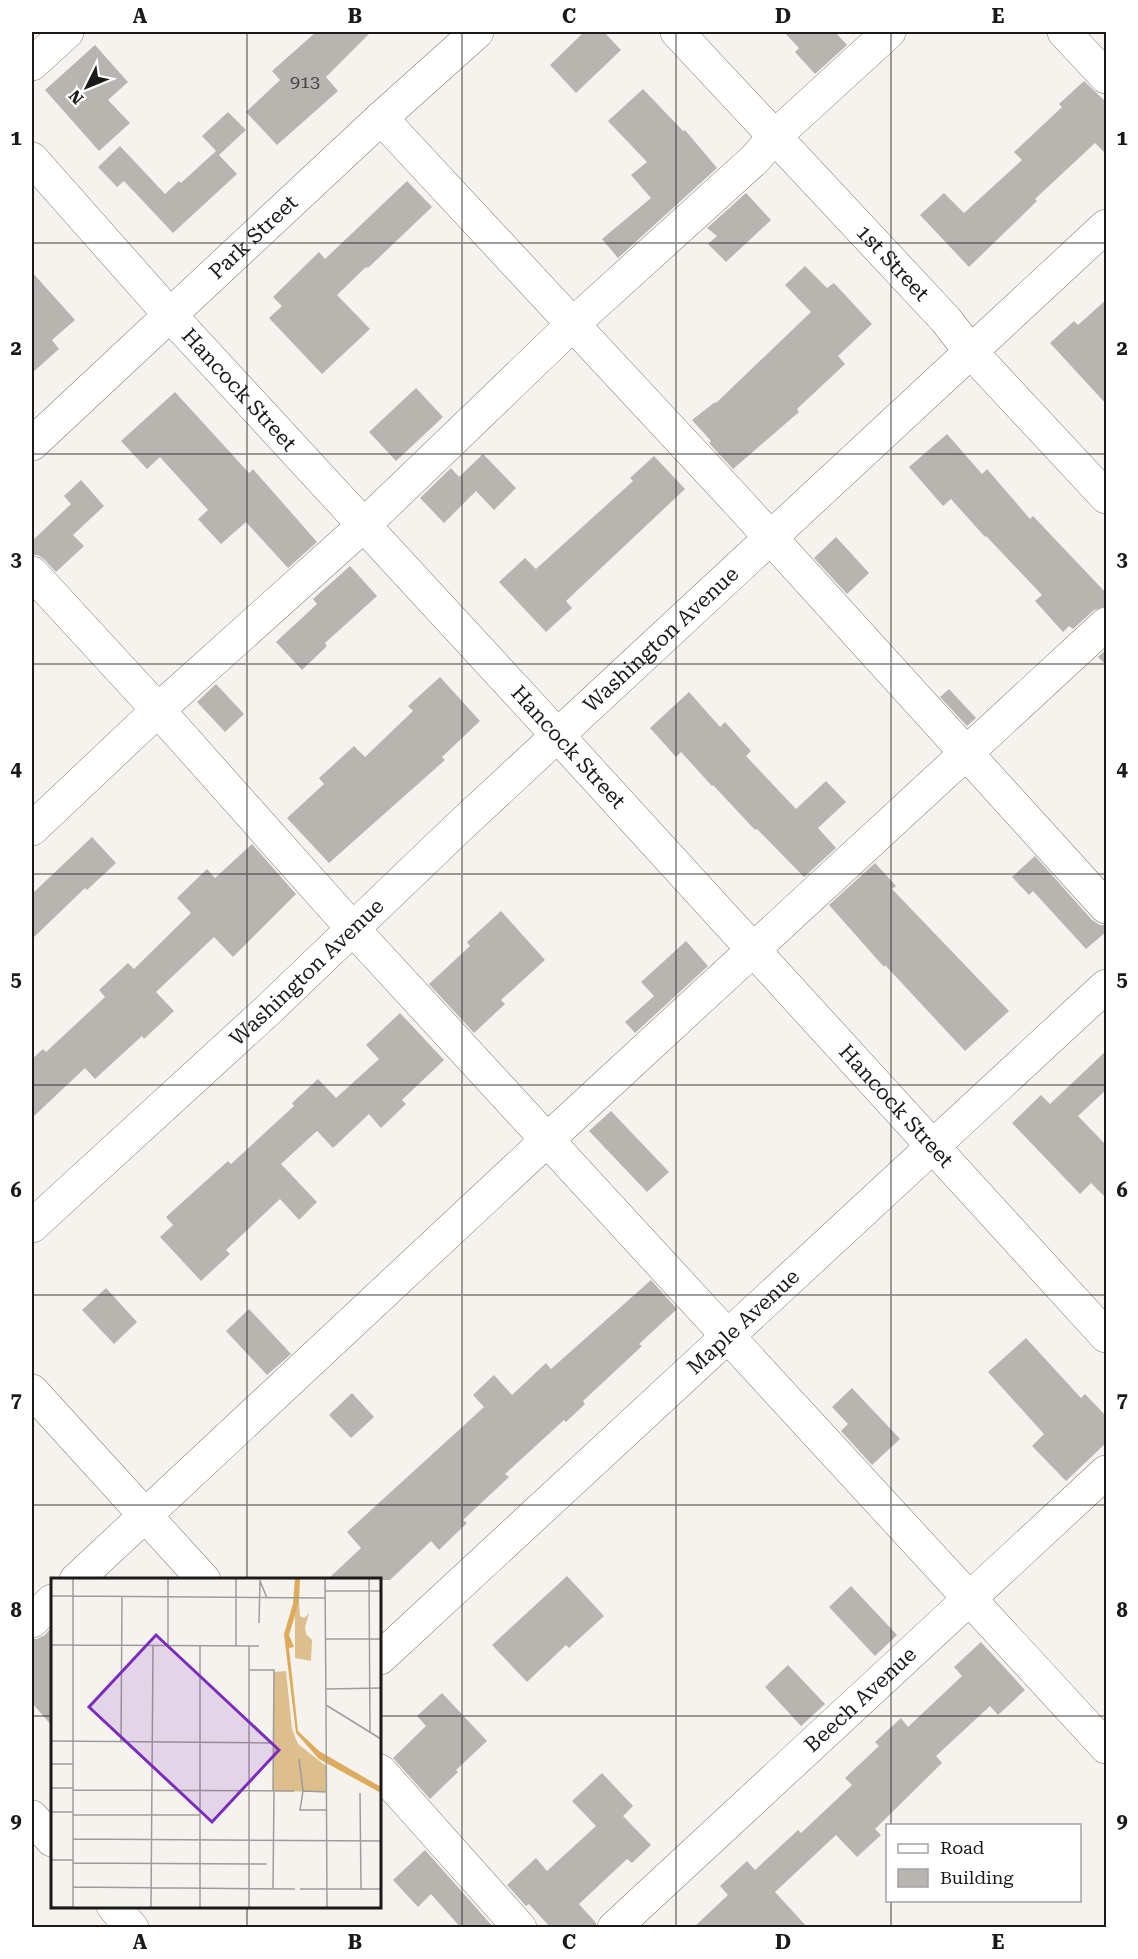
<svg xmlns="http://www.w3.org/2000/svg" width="1138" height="1959" font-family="'Roboto Serif',serif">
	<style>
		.building { fill: #b8b5b1 }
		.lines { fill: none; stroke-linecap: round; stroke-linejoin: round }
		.minor-casing { stroke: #807d7a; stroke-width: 34 }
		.minor { stroke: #fff; stroke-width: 33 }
		.grid { fill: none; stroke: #1b1a18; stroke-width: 1.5; stroke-opacity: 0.55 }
		.labels { text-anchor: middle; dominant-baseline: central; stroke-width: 4.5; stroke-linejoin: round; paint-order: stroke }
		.number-label { font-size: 18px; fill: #42413e }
		.street-label { font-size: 21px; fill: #1b1a18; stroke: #fff }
		.inset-road { fill: none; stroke: #9e9c99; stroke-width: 1.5 }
		.view { fill: #7b2cbf; fill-opacity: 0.15; stroke: #7b2cbf; stroke-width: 3 }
		.inset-edge { fill: none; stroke: #1b1a18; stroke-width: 3 }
		.neatline { fill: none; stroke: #1b1a18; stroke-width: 2 }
		.grid-label { font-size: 20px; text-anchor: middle; font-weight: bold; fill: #1b1a18 }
	</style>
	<rect width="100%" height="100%" fill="#f6f3ef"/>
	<!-- building -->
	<path class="building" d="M316 32H371L326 77 338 91 277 145 246 112 280 80 272 71Z
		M584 32H604L621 50 576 93 550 65Z
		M784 32H835L847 45 815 74 795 52 799 48Z
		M95 45 128 82 108 100 130 123 99 151 45 90Z
		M1084 81 1107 103V155L1095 143 1035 199 1037 201 969 267 920 215 944 193 964 213 1022 160 1014 152 1062 107 1059 104Z
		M643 89 683 131 685 130 717 168 618 258 602 239 651 198 631 175 647 162 608 121Z
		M228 112 246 130 219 155 237 174 173 233 124 181 117 187 98 167 120 146 165 194 179 181 181 183 216 151 202 136Z
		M407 181 432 207 368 268 366 267 337 295 370 329 322 374 269 318 282 306 273 297 319 252 325 259Z
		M746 193 771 220 726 262 708 244 717 236 707 228Z
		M805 266 827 288 834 283 872 324 838 356 845 364 797 409 799 412 733 469 709 443 711 441 692 420 715 402 716 403 811 312 785 285Z
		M32 272 75 320 52 340 59 349 32 373Z
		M1107 299V405L1050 343 1074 321 1078 325Z
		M416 388 443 417 396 461 369 432Z
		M175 392 249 473 253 469 317 542 288 568 246 522 221 544 198 519 208 510 160 457 147 469 121 441Z
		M947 434 982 474 987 469 1030 519 1033 516 1107 594V606L1094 610 1073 629 1069 626 1063 632 1035 601 1042 595 986 536 985 537 951 499 943 506 909 467Z
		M483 454 516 488 494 510 476 491 444 523 420 498 451 468 459 477Z
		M654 456 685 489 566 601 572 608 546 632 499 582 525 558 536 569 633 481 630 478Z
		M81 480 104 506 73 535 84 546 56 572 45 560 38 555H32V541L71 504 64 496Z
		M836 537 869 573 847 594 814 558Z
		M350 566 377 596 325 643 327 646 302 670 276 642 317 604 313 599Z
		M1107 649V666L1098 657Z
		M440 677 480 721 442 757 445 760 329 863 287 818 324 784 319 778 354 746 365 757 413 711 408 706Z
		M216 684 244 714 225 732 197 702Z
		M949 689 976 718 967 726 940 697Z
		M689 692 720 727 725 722 751 751 746 756 796 809 826 781 846 802 818 828 836 848 804 877 757 829 755 830 713 785 712 786 681 752 676 757 650 728Z
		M92 837 116 863 87 890 85 888 32 939V894Z
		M252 844 296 894 233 957 214 937 156 992 174 1011 144 1039 142 1036 95 1079 85 1068 32 1118V1059L43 1049 46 1052 105 997 99 990 128 963 134 969 191 913 177 898 207 869 215 878Z
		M1035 856 1092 920 1100 925H1107V931L1086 949 1033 891 1029 895 1012 877Z
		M875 863 896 886 892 889 1009 1011 965 1051 885 965 884 967 829 905Z
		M501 911 545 960 501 1000 505 1004 474 1033 429 984 470 946 467 942Z
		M686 941 708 966 635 1033 625 1022 654 996 641 982Z
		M400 1013 444 1060 402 1100 406 1104 381 1128 369 1114 333 1148 317 1131 281 1164 317 1202 299 1220 280 1199 226 1250 230 1254 201 1281 160 1237 173 1225 166 1217 228 1161 231 1164 294 1106 292 1103 318 1079 336 1098 379 1059 366 1045Z
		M1107 1050V1089L1078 1116 1107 1146V1199L1091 1183 1080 1194 1012 1123 1041 1095 1050 1104Z
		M611 1111 669 1172 647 1192 589 1131Z
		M651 1280 677 1309 639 1344 642 1346 583 1401 585 1404 566 1422 564 1420 505 1474 509 1477 463 1520 467 1523 439 1550 431 1541 390 1580H327L361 1548 347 1532 484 1407 473 1395 494 1375 512 1395 546 1363 551 1369Z
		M106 1288 137 1322 114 1344 82 1310Z
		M249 1309 291 1354 267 1375 226 1331Z
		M1026 1338 1081 1398 1085 1394 1107 1417V1442L1066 1481 1032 1446 1044 1434 988 1372Z
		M852 1388 900 1439 872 1465 841 1431 848 1424 832 1407Z
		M352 1393 374 1417 351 1438 329 1415Z
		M567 1576 604 1616 569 1648 566 1645 527 1682 492 1645Z
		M851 1586 897 1635 875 1656 829 1607Z
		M52 1627V1726L32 1703V1639H37L45 1635Z
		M981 1642 1025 1690 998 1715 990 1706 936 1756 942 1763 875 1829 881 1835 857 1857 836 1835 775 1892 808 1928H693L728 1895 720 1886 747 1861 755 1870 798 1830 801 1833 852 1785 845 1778 879 1746 875 1742 901 1718 908 1727 962 1676 954 1667Z
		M788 1665 825 1704 801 1726 765 1687Z
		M442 1693 487 1741 456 1770 458 1772 430 1799 393 1758 426 1726 417 1716Z
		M602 1773 633 1806 623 1816 651 1845 632 1863 627 1859 579 1904 596 1923V1928H551L529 1904 526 1906 507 1885 536 1858 547 1871 596 1826 572 1801Z
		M425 1850 441 1868 494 1928H461L431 1894 418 1907 393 1880Z"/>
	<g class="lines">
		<!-- minor casing -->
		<g class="minor-casing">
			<g id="minor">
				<path id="s1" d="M677 32 946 320 970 351 1106 497"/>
				<path d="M1064 32 1106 77"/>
				<path d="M32 64 67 32"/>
				<path d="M381 118 740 504 1106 907"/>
				<path id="s2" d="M32 159 170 315 526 701 1106 1336"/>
				<path id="s3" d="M32 444 381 118 477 32"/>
				<path d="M32 573 158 710 353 929 1106 1747"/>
				<path d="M32 829 158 710 364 525 573 324 755 159 774 137 889 32"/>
				<path id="s4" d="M32 1226 268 1010 460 826 1106 226"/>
				<path d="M32 1391 204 1580"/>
				<path d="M76 1580 547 1140 1106 624"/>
				<path d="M32 1621 52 1601"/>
				<path id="s5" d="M380 1658 1106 986"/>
				<path d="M380 1771 520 1928"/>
				<path d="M32 1817 52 1840"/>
				<path d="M113 1906 132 1928"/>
				<path id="s6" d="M614 1928 1106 1472"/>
			</g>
		</g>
		<!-- minor -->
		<use href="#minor" class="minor"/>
	</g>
	<!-- grid -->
	<path class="grid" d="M247 32V1580M462 32V1928M676 32V1928M891 32V1826M32 243H1106M32 454H1106M32 664H1106M32 874H1106M32 1085H1106M32 1295H1106M32 1505H1106M32 1716H52M380 1716H1106M891 1900V1928M247 1906V1928"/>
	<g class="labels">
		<!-- number labels -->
		<g class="number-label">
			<text x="305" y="81">913</text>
		</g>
		<!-- street labels -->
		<g class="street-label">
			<text stroke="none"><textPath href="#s3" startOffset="303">Park Street</textPath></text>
			<text stroke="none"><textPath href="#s1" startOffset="316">1st Street</textPath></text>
			<text stroke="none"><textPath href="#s2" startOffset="310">Hancock Street</textPath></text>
			<text stroke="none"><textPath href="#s4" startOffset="860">Washington Avenue</textPath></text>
			<text stroke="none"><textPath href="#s2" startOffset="796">Hancock Street</textPath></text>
			<text stroke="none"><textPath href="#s4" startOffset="374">Washington Avenue</textPath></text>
			<text stroke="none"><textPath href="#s2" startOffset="1282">Hancock Street</textPath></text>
			<text stroke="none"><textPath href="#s5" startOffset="495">Maple Avenue</textPath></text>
			<text stroke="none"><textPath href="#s6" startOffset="336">Beech Avenue</textPath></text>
		</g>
	</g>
	<!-- overview -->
	<g transform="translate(51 1578)">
		<rect width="330" height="330" fill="#f6f3ef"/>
		<path d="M248 24 249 38 253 40 258 35 254 49 255 56 261 62 260 83 244 80V37ZM235 93 241 151 247 166 275 188 276 214 222 213 223 94Z" fill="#ddbe8d"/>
		<path d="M244 0H249L248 24 238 57 243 69 238 70 247 153 268 173 330 209V215L268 181 245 155 233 56 242 26Z" fill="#ddab5b"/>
		<path class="inset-road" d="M117 0V67M274 0 275 127 330 161M318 0 319 154M209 3 216 20M274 13H330M0 18H22M22 18 274 20M208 45 209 2M274 61H330M0 67H22M22 67 208 68M185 68V0M199 92H223L222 213M275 111 330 110M275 127 276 330M0 163 222 165M70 163 71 18M248 181 252 213 249 232H276M0 186H22M0 210H22M22 212 243 213M252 213 276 214M309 215 310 311M0 234H22M22 237H149M22 261 330 263M0 282H22M22 285 216 286M22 309 244 311M222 310 223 213M249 311H330M0 329H22M22 330V0M100 330 102 67M149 330V67M198 330V68"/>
		<path class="view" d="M105 57 228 172 161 244 38 129Z"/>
		<rect width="330" height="330" class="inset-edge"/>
	</g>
	<!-- border -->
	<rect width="1138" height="1959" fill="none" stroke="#ffffff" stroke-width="66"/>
	<!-- legend -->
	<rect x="886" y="1824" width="195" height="78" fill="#ffffff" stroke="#a4a3a3" stroke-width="1.5"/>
	<rect x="898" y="1844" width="30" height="9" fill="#ffffff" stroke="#a4a3a3" stroke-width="1.5"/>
	<text x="940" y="1854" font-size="18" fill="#1b1a18">Road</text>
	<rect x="898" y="1869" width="30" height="18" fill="#b8b5b1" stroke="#a4a3a3" stroke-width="1.5"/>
	<text x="940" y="1884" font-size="18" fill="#1b1a18">Building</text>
	<!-- north arrow -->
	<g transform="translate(87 87) rotate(227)" stroke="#ffffff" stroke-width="4.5" paint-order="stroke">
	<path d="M0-4.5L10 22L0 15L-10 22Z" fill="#1b1a18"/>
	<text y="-9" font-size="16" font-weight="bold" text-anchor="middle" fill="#1b1a18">N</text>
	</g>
	<rect x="33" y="33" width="1072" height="1893" class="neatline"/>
	<g class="grid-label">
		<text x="140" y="23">A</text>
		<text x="355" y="23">B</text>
		<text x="569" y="23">C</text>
		<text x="783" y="23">D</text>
		<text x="998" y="23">E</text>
		<text x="16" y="145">1</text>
		<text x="1122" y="145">1</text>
		<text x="16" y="355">2</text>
		<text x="1122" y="355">2</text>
		<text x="16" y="566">3</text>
		<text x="1122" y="566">3</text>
		<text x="16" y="776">4</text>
		<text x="1122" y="776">4</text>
		<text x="16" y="986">5</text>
		<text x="1122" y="986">5</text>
		<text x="16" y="1197">6</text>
		<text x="1122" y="1197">6</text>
		<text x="16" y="1407">7</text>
		<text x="1122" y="1407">7</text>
		<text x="16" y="1617">8</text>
		<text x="1122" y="1617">8</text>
		<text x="16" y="1828">9</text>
		<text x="1122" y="1828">9</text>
		<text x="140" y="1949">A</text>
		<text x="355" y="1949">B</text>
		<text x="569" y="1949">C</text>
		<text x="783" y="1949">D</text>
		<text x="998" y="1949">E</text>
	</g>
</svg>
